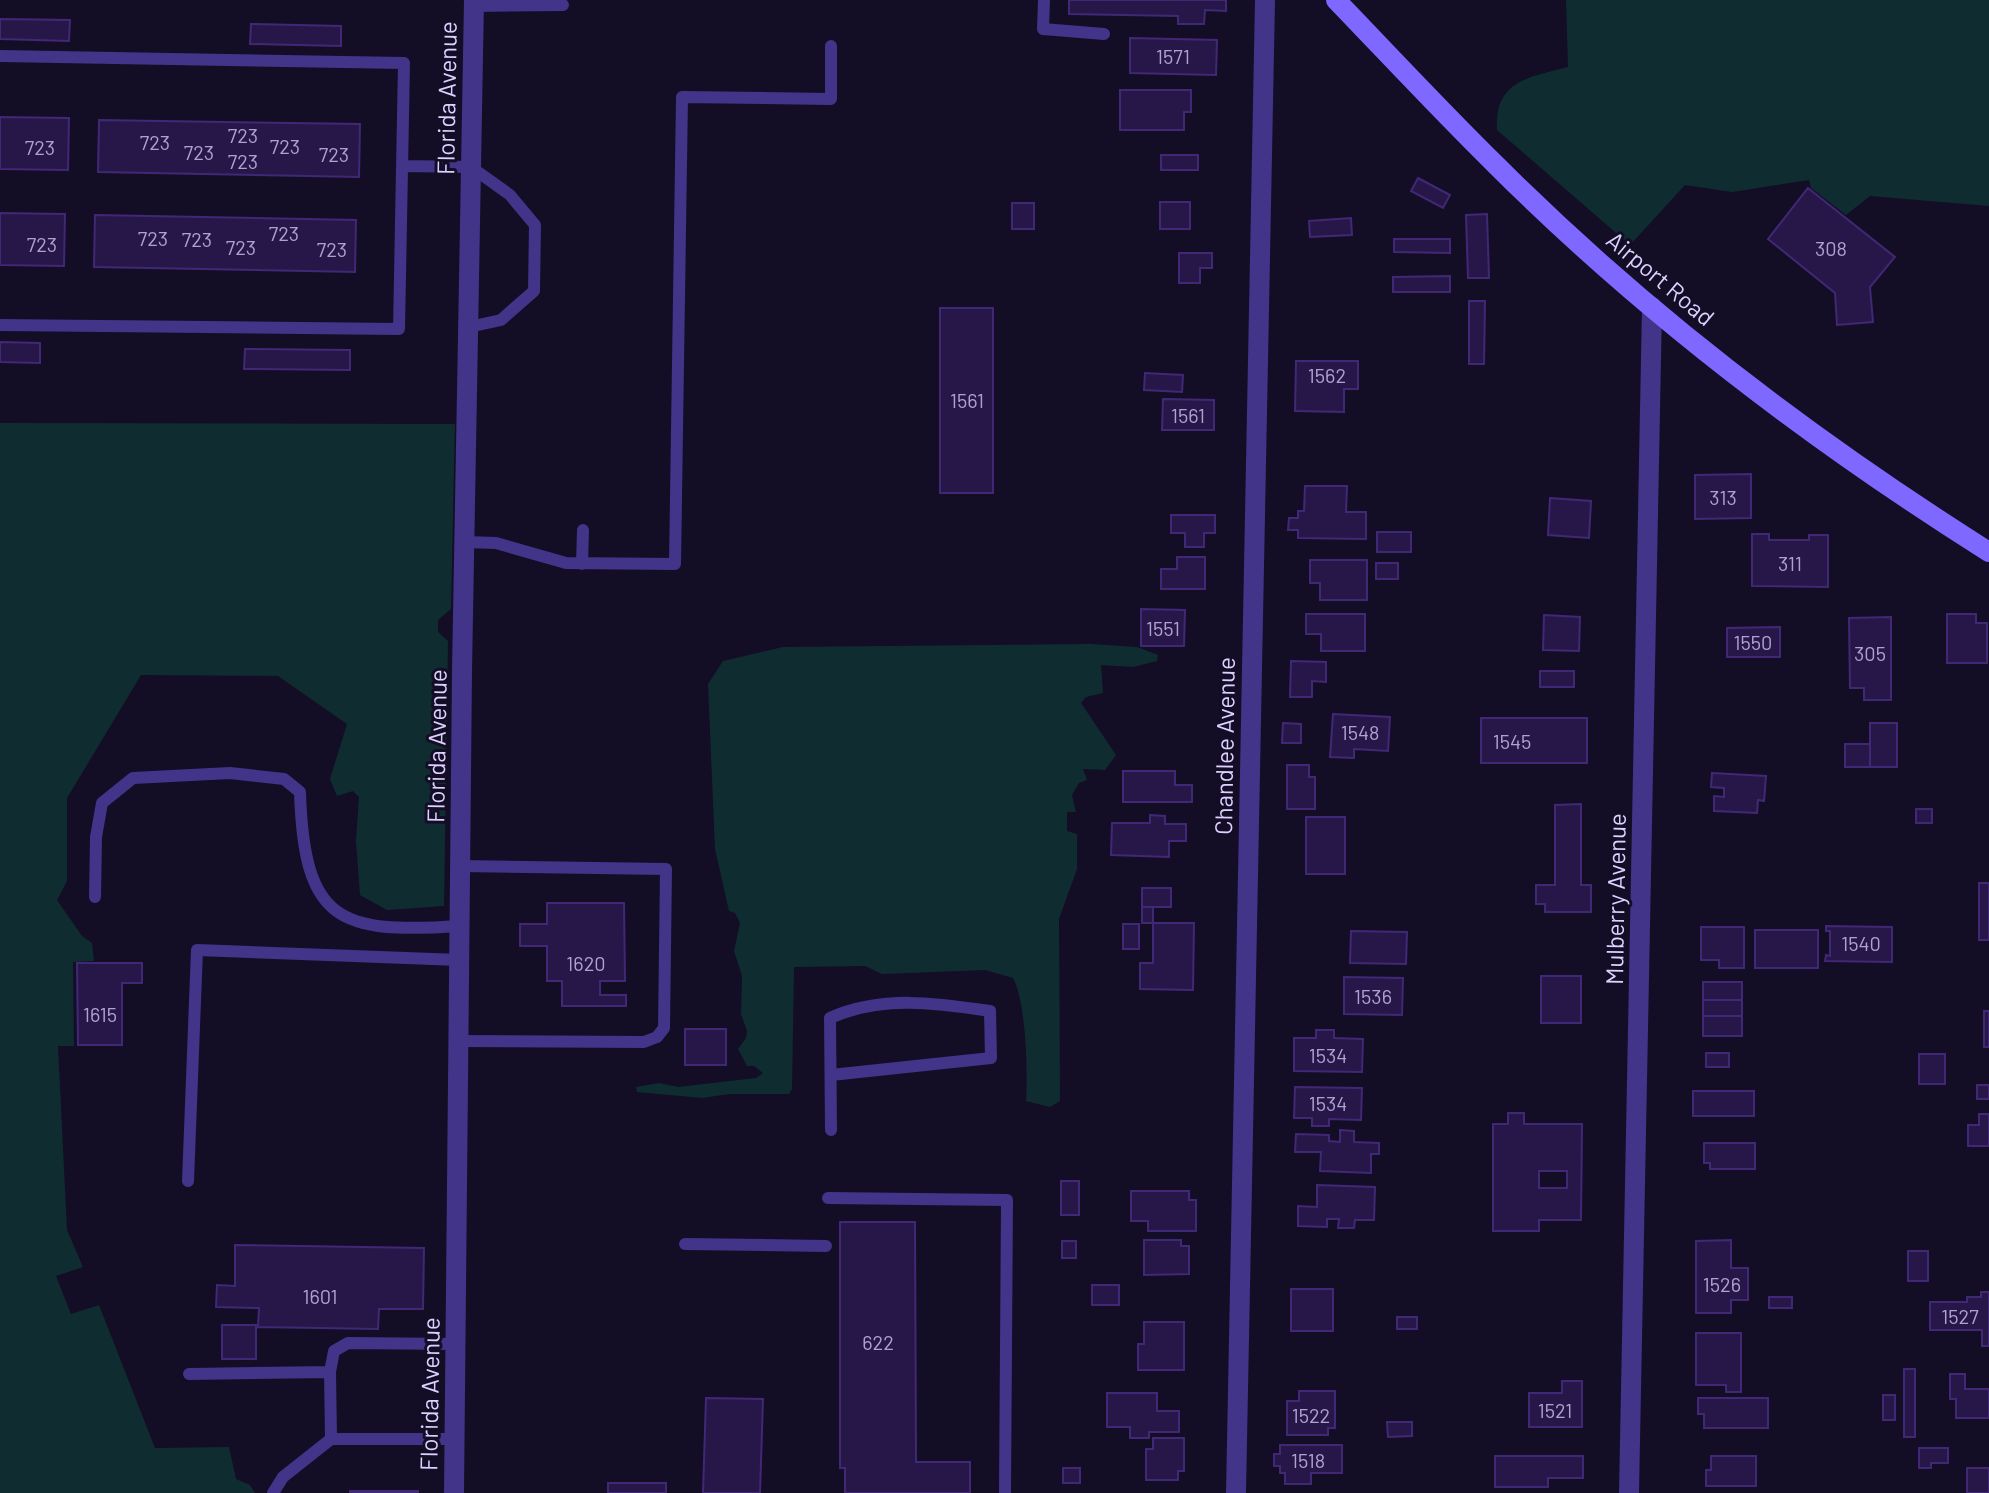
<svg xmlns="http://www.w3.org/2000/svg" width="1989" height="1493" font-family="Barlow,sans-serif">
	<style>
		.green { fill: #0f2d30 }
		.building { fill: #271748; stroke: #412876; stroke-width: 2; fill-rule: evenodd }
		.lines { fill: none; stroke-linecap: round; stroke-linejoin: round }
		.service { stroke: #423488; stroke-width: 12 }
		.minor { stroke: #423488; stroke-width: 20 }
		.secondary { stroke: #7f68ff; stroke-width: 20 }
		.labels { text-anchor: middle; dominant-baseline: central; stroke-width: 6; stroke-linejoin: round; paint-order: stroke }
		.number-label { font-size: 20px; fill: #afa2d1 }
		.street-label { font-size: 24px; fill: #dcd1ff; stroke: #140d26 }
	</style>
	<rect width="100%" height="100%" fill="#140d26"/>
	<!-- green -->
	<path class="green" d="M1566 0H1989V206L1870 196 1846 215 1811 188 1809 180 1732 192 1685 185 1630 245 1497 130C1494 81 1529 77 1568 67Z
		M0 423 455 424 451 609 438 620V632L448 641 444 906 387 910 360 895 356 841 359 797 353 791 337 796 330 779 347 724 278 676 141 675 67 798V881L57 900 82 936 92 943 94 961 73 962 74 1046H58L67 1230 83 1267 56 1276 71 1314 99 1305 155 1448 229 1447 236 1479 250 1485 255 1493H0Z
		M1091 644 1137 647 1158 655 1157 661 1133 667 1101 665 1103 693 1086 697 1081 703 1116 755 1105 770 1083 769 1087 780 1079 783 1072 795 1076 812H1067V831L1077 834V869L1059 919 1060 1101 1050 1107 1026 1101C1028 1074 1026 1001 1013 978L985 970 882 974 865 966 794 967 792 1089 789 1094H729L702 1098 637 1092 636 1087 659 1083 678 1087 756 1078 763 1073 754 1066H747L738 1049 746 1038 747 1031 741 1014 742 976 734 951 740 923 735 913 729 911 715 849 708 684 723 661 783 647Z"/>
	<!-- building -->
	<path class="building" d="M1069 0H1226V11L1205 10 1204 24H1178V16L1069 14Z
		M0 19 70 20 69 41 0 39Z
		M251 24 341 26V46L250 44Z
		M1130 38 1217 40 1216 75 1130 73Z
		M1120 90H1191V112H1184V130H1120Z
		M0 117 69 118 68 170 0 169Z
		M99 120 360 124 359 177 98 172Z
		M1161 155H1198V170H1161Z
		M1418 178 1450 195 1443 208 1411 191Z
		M1808 188 1895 257 1870 287 1873 322 1837 325 1835 293 1768 239Z
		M1160 202H1190V229H1160Z
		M1012 203H1034V229H1012Z
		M0 213 65 214 64 266 0 265Z
		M1487 214 1489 278H1468L1466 215Z
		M95 215 356 220 355 272 94 267Z
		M1351 218 1352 235 1310 237 1309 221Z
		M1394 239H1450V253L1394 252Z
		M1179 253H1212V268H1200V283H1179Z
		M1450 276V292H1393V277Z
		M1469 301H1485L1484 364H1469Z
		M940 308H993V493H940Z
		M0 342 40 343V363L0 362Z
		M245 349 350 350V370L244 369Z
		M1296 361H1358V389H1344V412L1295 411Z
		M1145 373 1183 375 1182 392 1144 390Z
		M1163 399 1214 400V430H1162Z
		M1751 474V518L1695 519V475Z
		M1305 486H1347L1346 512H1366V539L1298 538V530H1288L1289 518H1298V511H1304Z
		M1550 498 1591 501 1589 538 1548 535Z
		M1171 515H1215V533H1204V547H1185V533H1171Z
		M1377 532H1411V552H1377Z
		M1752 534H1769V540H1809V535H1828V587L1752 586Z
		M1177 557H1205V589H1161V569H1177Z
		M1310 560H1367V600H1320V583H1310Z
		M1376 563H1398V579H1376Z
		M1141 609 1185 610 1184 646H1141Z
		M1306 614H1365V651H1321V634H1306Z
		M1947 614H1976V623H1987V663H1947Z
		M1544 615 1580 617 1579 651 1543 650Z
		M1891 617V700H1864V688H1850L1849 618Z
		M1780 627V657H1727V628Z
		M1291 661 1326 662V682L1312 681V697H1290Z
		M1540 671H1574V687H1540Z
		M1333 714 1390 717 1388 751 1354 749V758L1330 757Z
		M1481 718H1587V763H1481Z
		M1283 723 1301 724V743H1282Z
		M1870 723H1897V767H1870Z
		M1845 744H1870V767H1845Z
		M1287 765H1309V777H1315V809H1287Z
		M1123 771H1175V785H1192V802H1123Z
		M1712 773 1766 776 1764 801 1758 800 1757 813 1714 811V796L1724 797V788L1711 787Z
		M1581 804V885H1591V912H1545V904H1536V885H1555V805Z
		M1916 809H1932V823H1916Z
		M1150 815 1165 816V824H1186V841H1169V857L1111 855 1112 823H1150Z
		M1306 817H1345V874H1306Z
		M1979 883H1989V940H1979Z
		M1142 888H1171V907H1142Z
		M547 903H624L625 981H600V995H626V1006H562V981H547V946H520V924H547Z
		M1142 907H1153V923H1142Z
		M1153 923H1194L1193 990 1140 989V963H1153Z
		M1123 924H1139V949H1123Z
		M1826 926 1892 927V962L1825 961 1826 955 1830 956V931H1826Z
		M1701 927H1744V968H1719V960H1701Z
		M1755 930H1818V968H1755Z
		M1351 931 1407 932 1406 964 1350 963Z
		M77 963H142V983H122V1045H78Z
		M1541 976H1581V1023H1541Z
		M1344 977 1403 978 1402 1015 1344 1014Z
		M1703 982H1742V1000H1703Z
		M1703 1000H1742V1016H1703Z
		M1984 1011H1989V1047H1984Z
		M1703 1016H1742V1036H1703Z
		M685 1029H726V1065H685Z
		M1316 1030H1334V1038L1363 1039 1362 1072 1294 1071V1038H1316Z
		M1706 1053H1729V1067H1706Z
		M1919 1054H1945V1084H1919Z
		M1977 1085H1989V1099H1977Z
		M1295 1087 1362 1088 1361 1120 1329 1119V1126H1312V1118H1294Z
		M1693 1091H1754V1116H1693Z
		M1508 1113H1524V1124H1582L1581 1220H1539V1231H1493V1124H1508ZM1539 1171H1567V1188H1539Z
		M1979 1114H1989V1146H1968V1125H1979Z
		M1340 1130 1354 1131V1142L1379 1143V1154H1371V1173L1320 1171 1321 1152H1295L1296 1134 1329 1135V1141L1340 1142Z
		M1704 1143H1755V1169H1710V1163H1704Z
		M1061 1181H1079V1215H1061Z
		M1317 1185 1375 1187 1374 1220H1355L1354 1228H1338L1339 1219H1327V1227L1298 1226V1206L1317 1207Z
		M1131 1191H1189V1200H1196V1231H1148V1221H1131Z
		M840 1222H915L916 1462H970V1493H845V1468H840Z
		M1144 1240H1181V1246H1189V1274L1144 1275Z
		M1731 1240V1268H1748V1300H1731V1313H1696V1241Z
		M1062 1241H1076V1258H1062Z
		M235 1245 424 1248 423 1309H379L378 1329 258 1327 259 1308 216 1307 217 1285 235 1286Z
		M1908 1251H1928V1281H1908Z
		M1092 1285H1119V1305H1092Z
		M1291 1289H1333V1331H1291Z
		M1981 1292H1989V1346H1982V1330H1930V1302H1967V1297H1981Z
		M1769 1297H1792V1308H1769Z
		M1397 1317H1417V1329H1397Z
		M1144 1322H1184V1370H1138V1344H1144Z
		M222 1325H256V1359H222Z
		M1696 1333H1741V1392H1726V1385H1696Z
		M1904 1369H1915V1437H1904Z
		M1950 1374H1965V1389H1989V1418H1956V1399H1950Z
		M1562 1381H1582V1427H1529V1393H1562Z
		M1299 1391H1335V1428H1328V1435H1287V1401H1299Z
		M1107 1393H1157V1411H1179V1432H1149V1438H1130V1427H1107Z
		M1883 1395H1895V1420H1883Z
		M706 1398 763 1399 760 1493H703Z
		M1698 1398H1768V1428H1704V1414H1698Z
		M1387 1422H1412V1436L1388 1437Z
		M1153 1438H1184V1471H1178V1480H1146V1449H1153Z
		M1280 1445H1342V1473H1311V1484H1285V1473H1280V1466H1274V1454H1280Z
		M1919 1448H1948V1463H1931V1468H1919Z
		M1495 1456H1583V1478H1548V1487H1495Z
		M1711 1456H1756V1486H1706V1470H1711Z
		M1063 1468H1080V1483H1063Z
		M1967 1468H1989V1493H1967Z
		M608 1483H666V1493H608Z
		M350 1491H418V1493H350Z"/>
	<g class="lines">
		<!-- service -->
		<path class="service" d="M1044 0 1043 29 1104 34
			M474 6 563 5
			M0 56 404 63 399 329 0 325
			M403 166 471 167 510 195 535 225 534 291 501 320 469 327
			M465 542 496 543 566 563 675 564 682 97 831 99V46
			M582 564 583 530
			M95 897 96 837 102 803 133 778 230 773 284 779 300 792C304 922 339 934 460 926
			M459 1041 644 1042 657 1037 664 1028 666 869 460 866
			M831 1075 991 1058 990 1011C936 1003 882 995 830 1018L831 1130
			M188 1181 197 950 459 960
			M828 1198 1007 1200 1005 1493
			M685 1244 826 1246
			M189 1374 330 1372
			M331 1439 330 1372 334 1351 348 1343 456 1344
			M273 1493 283 1477 331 1439H455"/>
		<!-- minor -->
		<path class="minor" d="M454 1493 462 671 474 0
			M1236 1493 1265 0
			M1629 1493 1652 307"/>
		<!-- secondary -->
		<path class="secondary" d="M1336 0C1389 55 1442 112 1497 166 1644 313 1813 441 1989 552"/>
	</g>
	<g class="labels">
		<!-- number labels -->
		<g class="number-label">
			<text x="1173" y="56">1571</text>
			<text x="243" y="135">723</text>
			<text x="155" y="142">723</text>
			<text x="285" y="146">723</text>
			<text x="40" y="147">723</text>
			<text x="199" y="152">723</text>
			<text x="334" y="154">723</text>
			<text x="243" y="161">723</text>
			<text x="284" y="233">723</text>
			<text x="153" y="238">723</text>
			<text x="197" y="239">723</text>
			<text x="42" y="244">723</text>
			<text x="241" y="247">723</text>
			<text x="1831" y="248">308</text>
			<text x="332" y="249">723</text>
			<text x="1327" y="375">1562</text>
			<text x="967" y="400">1561</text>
			<text x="1188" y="415">1561</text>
			<text x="1723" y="497">313</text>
			<text x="1790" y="563">311</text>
			<text x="1163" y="628">1551</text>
			<text x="1753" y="642">1550</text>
			<text x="1870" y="653">305</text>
			<text x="1360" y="732">1548</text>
			<text x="1512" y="741">1545</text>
			<text x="1861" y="943">1540</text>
			<text x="586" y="963">1620</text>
			<text x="1373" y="996">1536</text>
			<text x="100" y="1014">1615</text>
			<text x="1328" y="1055">1534</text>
			<text x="1328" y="1103">1534</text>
			<text x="1722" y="1284">1526</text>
			<text x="320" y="1296">1601</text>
			<text x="1960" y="1316">1527</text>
			<text x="878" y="1342">622</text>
			<text x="1555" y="1410">1521</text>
			<text x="1311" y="1415">1522</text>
			<text x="1308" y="1460">1518</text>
		</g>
		<!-- street labels -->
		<g class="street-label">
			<text transform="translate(446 98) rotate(-89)">Florida Avenue</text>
			<text transform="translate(1661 278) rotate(40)">Airport Road</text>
			<text transform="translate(436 746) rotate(-89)">Florida Avenue</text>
			<text transform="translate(1224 746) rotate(-89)">Chandlee Avenue</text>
			<text transform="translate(1615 899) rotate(-89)">Mulberry Avenue</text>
			<text transform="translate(429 1394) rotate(-89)">Florida Avenue</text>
		</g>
	</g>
</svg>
